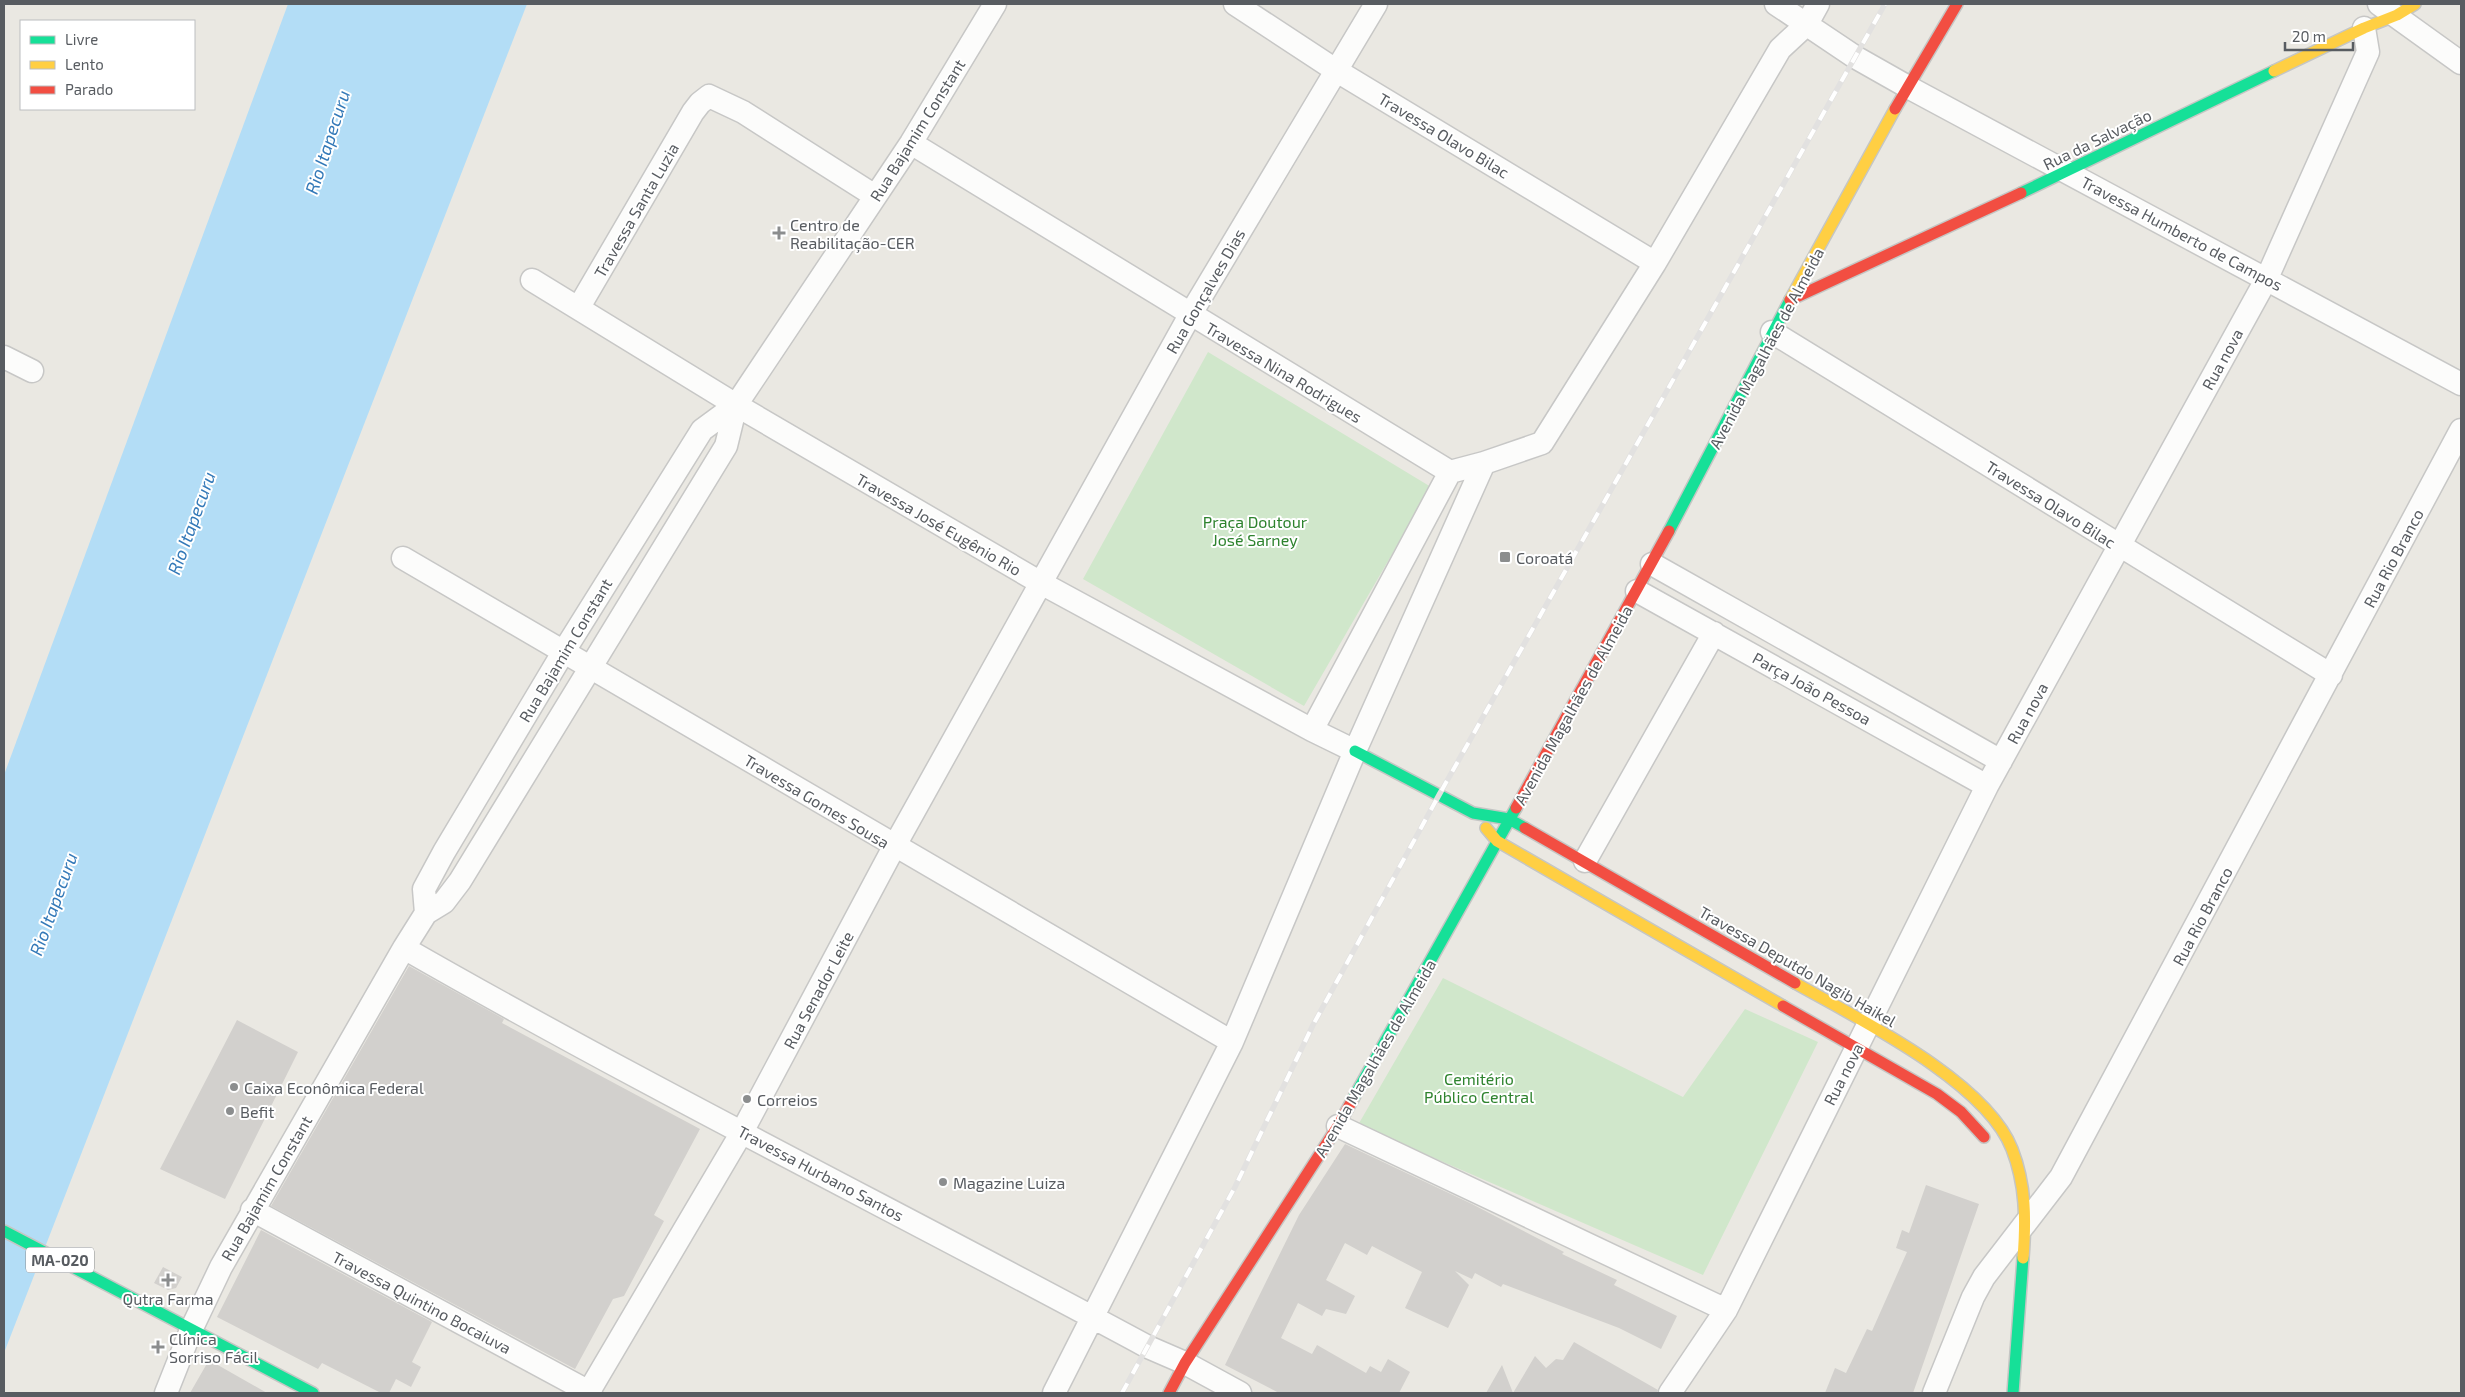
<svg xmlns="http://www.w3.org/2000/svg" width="2465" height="1397" font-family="'Exo 2',sans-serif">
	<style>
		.green { fill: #d0e7cb }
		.water { fill: #b3ddf6 }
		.building { fill: #d2d0cd }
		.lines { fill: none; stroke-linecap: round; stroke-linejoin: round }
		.street-casing { stroke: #c7c7c6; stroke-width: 25 }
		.fast-casing { stroke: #c5c6c4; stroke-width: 14 }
		.slow-casing { stroke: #c5c6c4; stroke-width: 14 }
		.jam-casing { stroke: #c5c6c4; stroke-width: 14 }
		.street { stroke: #fcfcfb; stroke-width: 22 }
		.fast { stroke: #16e098; stroke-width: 11 }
		.slow { stroke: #ffcf43; stroke-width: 11 }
		.jam { stroke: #f24e42; stroke-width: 11 }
		.rail-casing { stroke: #e2e1e0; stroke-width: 5.5 }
		.rail { stroke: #fff; stroke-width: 4; stroke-dasharray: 11; stroke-linecap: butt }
		.poi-dot { fill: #8b8d8e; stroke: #fff; stroke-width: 2 }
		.labels { text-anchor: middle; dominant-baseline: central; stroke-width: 4; stroke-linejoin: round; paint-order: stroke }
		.shield { fill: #fff; stroke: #8a8d90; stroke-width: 1 }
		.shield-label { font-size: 15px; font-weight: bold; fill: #585c61 }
		.street-label { font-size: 16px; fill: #585c61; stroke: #fff }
		.poi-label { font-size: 16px; fill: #585c61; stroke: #fff; text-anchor: start }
		.park-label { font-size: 16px; fill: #2e832e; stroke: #fff }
		.water-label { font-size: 18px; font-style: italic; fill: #3379b8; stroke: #fff }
	</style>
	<rect width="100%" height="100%" fill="#eae8e2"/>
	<!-- green -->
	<path class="green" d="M1208 352 1431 487 1304 706 1083 579Z
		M1443 978 1683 1097 1745 1009 1818 1042 1703 1275 1358 1125Z"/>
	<!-- water -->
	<path class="water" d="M288 4H527L4 1353V775Z"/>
	<!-- building -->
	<path class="building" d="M409 966 504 1019 502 1023 700 1129 654 1215 664 1221 624 1296 613 1299 575 1369 271 1206Z
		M237 1020 298 1052 225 1199 160 1169Z
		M1345 1144 1472 1204 1564 1252 1562 1254 1617 1280 1614 1285 1677 1316 1661 1349 1619 1328 1503 1284 1501 1287 1475 1273 1472 1279 1455 1271 1469 1285 1448 1328 1405 1308 1422 1272 1372 1246 1367 1255 1345 1243 1326 1280 1355 1296 1346 1314 1326 1309 1322 1316 1298 1303 1281 1338 1312 1354 1317 1345 1366 1373 1370 1366 1381 1372 1388 1359 1410 1372 1399 1393H1279L1225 1365 1299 1215Z
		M1926 1185 1979 1204 1913 1393H1825L1835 1368 1846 1373 1867 1329 1872 1331 1907 1252 1896 1248 1902 1230 1909 1233Z
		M261 1230 432 1322 412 1362 421 1367 411 1387 396 1379 389 1393H381L322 1363 318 1369 217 1317Z
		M163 1267 182 1277 176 1288 168 1290 154 1283Z
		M1574 1342 1658 1390 1657 1393H1486L1502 1365 1513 1393 1535 1356 1546 1368 1556 1359 1563 1360Z
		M209 1360 267 1393H190Z"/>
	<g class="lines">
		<!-- street casing -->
		<g class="street-casing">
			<path id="street" d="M1235 4 1337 71 1655 263
				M1776 4 1855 57 1908 87 2461 384
				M2379 4 2461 63
				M911 143 1450 472 1484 463
				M532 280 736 405 1041 583 1312 730 1355 751
				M579 307 693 112 700 103 709 96 743 112 875 196
				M1772 332 2331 675
				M4 357 32 371
				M403 558C680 718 955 882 1232 1042
				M1652 564 2001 761
				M1637 591 1987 786
				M1312 730 1450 472
				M1585 861 1714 633
				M426 913 424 889 444 852 564 651 702 430 736 405
				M404 948C648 1088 900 1213 1148 1347L1185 1363 1240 1393
				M1338 1126 1726 1310
				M252 1210 591 1393
				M166 1393 191 1330 221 1267 404 948 426 913 444 902 460 881 726 446 736 405 911 143 995 4
				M588 1393 742 1132 894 847 1190 315 1376 4
				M1054 1393 1232 1042 1355 751 1484 463 1542 443 1655 263 1780 49 1807 24 1818 4
				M1670 1393 1726 1310 1987 786 2267 278 2368 52 2364 28
				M1934 1393 1973 1297 1984 1277 2061 1177 2461 430"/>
		</g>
		<!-- fast casing -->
		<g class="fast-casing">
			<path id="fast" d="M2021 193 2274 71
				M1669 531 1790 300
				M1355 751 1473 813 1509 819 1525 828
				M1353 1099 1516 808
				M4 1231 313 1393
				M2013 1393 2023 1258"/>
		</g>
		<!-- slow casing -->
		<g class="slow-casing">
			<path id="slow" d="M2274 71 2364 28 2397 15 2415 4
				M1790 300 1895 109
				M1486 828 1497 841 1783 1006
				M1795 983C1857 1018 1986 1081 2012 1149 2026 1185 2026 1220 2023 1258"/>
		</g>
		<!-- jam casing -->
		<g class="jam-casing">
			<path id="jam" d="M1895 109 1957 4
				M1790 300 2021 193
				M1516 808 1669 531
				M1525 828 1795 983
				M1783 1006 1937 1094 1961 1112 1984 1137
				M1169 1393 1185 1363 1338 1126 1353 1099"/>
		</g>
		<!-- street -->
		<use href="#street" class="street"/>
		<!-- fast -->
		<use href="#fast" class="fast"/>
		<!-- slow -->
		<use href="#slow" class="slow"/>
		<!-- jam -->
		<use href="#jam" class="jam"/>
		<!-- rail casing -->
		<g class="rail-casing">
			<path id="rail" d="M1122 1393 1235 1187 1313 1025 1439 795 1885 4"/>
		</g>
		<!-- rail -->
		<use href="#rail" class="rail"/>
	</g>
	<!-- markers -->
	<g class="poi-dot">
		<path d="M776.5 225.5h5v5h5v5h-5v5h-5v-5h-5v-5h5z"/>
		<rect x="1499" y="551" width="12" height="12" rx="2.5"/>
		<circle cx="234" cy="1087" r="5"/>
		<circle cx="747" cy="1099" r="5"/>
		<circle cx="230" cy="1111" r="5"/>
		<circle cx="943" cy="1182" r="5"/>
		<path d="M165.5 1272.5h5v5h5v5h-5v5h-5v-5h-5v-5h5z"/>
		<path d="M155.5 1339.5h5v5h5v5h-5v5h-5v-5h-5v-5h5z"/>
	</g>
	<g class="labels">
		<!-- shield labels -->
		<rect class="shield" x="26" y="1247.5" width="68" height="25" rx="4"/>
		<g class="shield-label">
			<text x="60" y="1260">MA-020</text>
		</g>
		<!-- street labels -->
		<g class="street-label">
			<text transform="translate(917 130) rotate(-58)">Rua Bajamim Constant</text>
			<text transform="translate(1444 135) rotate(31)">Travessa Olavo Bilac</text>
			<text transform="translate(2097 139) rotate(-26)">Rua da Salvação</text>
			<text transform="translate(636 210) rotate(-60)">Travessa Santa Luzia</text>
			<text transform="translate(2182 233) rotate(28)">Travessa Humberto de Campos</text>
			<text transform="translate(1205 291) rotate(-60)">Rua Gonçalves Dias</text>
			<text transform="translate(1766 348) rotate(-62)">Avenida Magalhães de Almeida</text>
			<text transform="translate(2222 359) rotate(-61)">Rua nova</text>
			<text transform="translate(1284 372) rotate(31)">Travessa Nina Rodrigues</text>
			<text transform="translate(2051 504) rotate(32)">Travessa Olavo Bilac</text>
			<text transform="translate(939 524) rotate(30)">Travessa José Eugênio Rio</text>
			<text transform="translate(2393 558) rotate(-62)">Rua Rio Branco</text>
			<text transform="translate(565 650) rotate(-59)">Rua Bajamim Constant</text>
			<text transform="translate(1812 688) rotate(29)">Parça João Pessoa</text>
			<text transform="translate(1573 705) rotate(-61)">Avenida Magalhães de Almeida</text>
			<text transform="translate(2027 713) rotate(-61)">Rua nova</text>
			<text transform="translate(817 801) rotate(31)">Travessa Gomes Sousa</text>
			<text transform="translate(2202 916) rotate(-62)">Rua Rio Branco</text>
			<text transform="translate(1798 966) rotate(30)">Travessa Deputdo Nagib Haikel</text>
			<text transform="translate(818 990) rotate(-62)">Rua Senador Leite</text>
			<text transform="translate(1375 1058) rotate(-60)">Avenida Magalhães de Almeida</text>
			<text transform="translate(1843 1074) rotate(-63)">Rua nova</text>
			<text transform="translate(821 1173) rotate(28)">Travessa Hurbano Santos</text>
			<text transform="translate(266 1188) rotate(-60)">Rua Bajamim Constant</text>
			<text transform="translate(422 1302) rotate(28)">Travessa Quintino Bocaiuva</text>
		</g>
		<!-- poi labels -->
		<g class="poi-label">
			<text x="790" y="224">Centro de<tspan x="790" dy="18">Reabilitação-CER</tspan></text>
			<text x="1516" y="557">Coroatá</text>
			<text x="244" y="1087">Caixa Econômica Federal</text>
			<text x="757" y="1099">Correios</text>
			<text x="240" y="1111">Befit</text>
			<text x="953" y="1182">Magazine Luiza</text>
			<text x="168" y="1298" text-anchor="middle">Qutra Farma</text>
			<text x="169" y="1338">Clínica<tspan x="169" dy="18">Sorriso Fácil</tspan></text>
		</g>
		<!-- park labels -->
		<g class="park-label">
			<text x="1255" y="521">Praça Doutour<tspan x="1255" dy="18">José Sarney</tspan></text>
			<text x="1479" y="1078">Cemitério<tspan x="1479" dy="18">Público Central</tspan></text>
		</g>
		<!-- water labels -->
		<g class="water-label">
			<text transform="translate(327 142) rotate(-72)">Rio Itapecuru</text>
			<text transform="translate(191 523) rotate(-70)">Rio Itapecuru</text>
			<text transform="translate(53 904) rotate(-70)">Rio Itapecuru</text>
		</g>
	</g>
	<!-- border -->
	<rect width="2465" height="1397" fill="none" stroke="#585c61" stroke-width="10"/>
	<!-- legend -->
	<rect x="20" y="20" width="175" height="90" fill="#ffffff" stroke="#bcbec0"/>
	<rect x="30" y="36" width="25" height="8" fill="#16e098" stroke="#bcbec0"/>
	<text x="65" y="45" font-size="15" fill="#585c61">Livre</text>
	<rect x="30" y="61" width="25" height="8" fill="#ffcf43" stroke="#bcbec0"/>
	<text x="65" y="70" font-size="15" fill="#585c61">Lento</text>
	<rect x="30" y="86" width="25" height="8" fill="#f24e42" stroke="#bcbec0"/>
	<text x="65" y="95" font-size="15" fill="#585c61">Parado</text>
	<!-- scale -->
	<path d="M2285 42v8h68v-8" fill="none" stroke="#585c61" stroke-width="2.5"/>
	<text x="2292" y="42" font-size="15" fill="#585c61" stroke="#ffffff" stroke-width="4" paint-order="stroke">20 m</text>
</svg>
